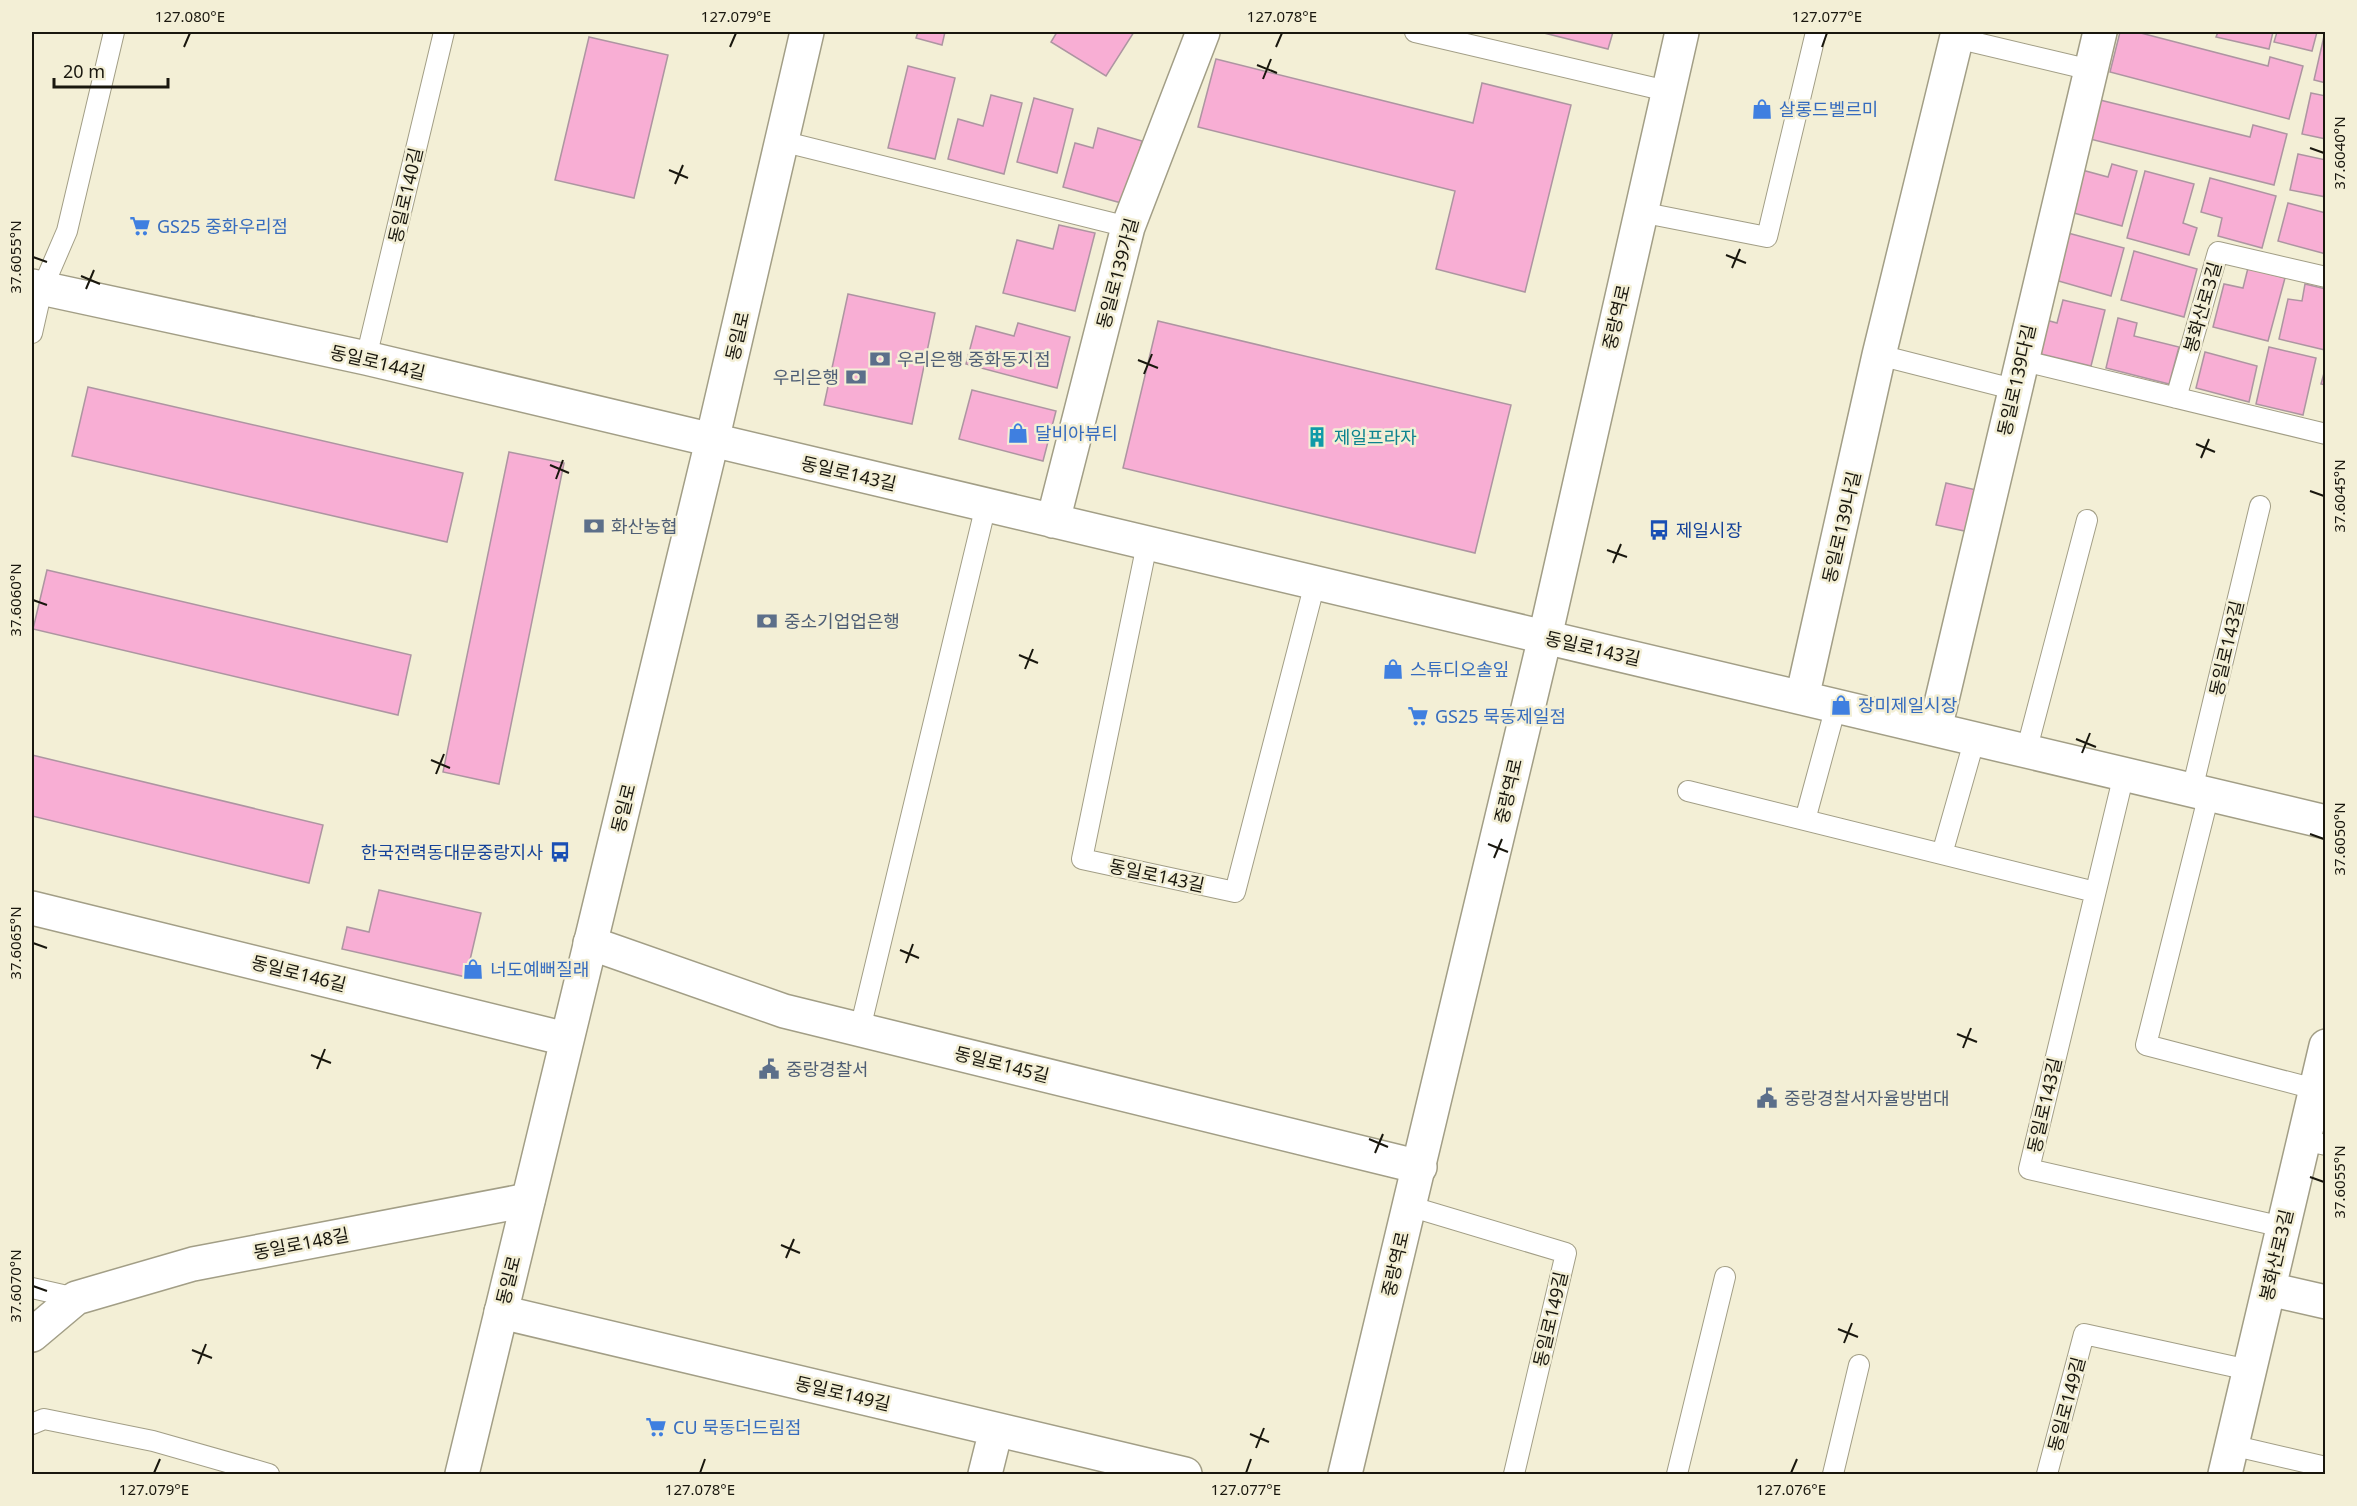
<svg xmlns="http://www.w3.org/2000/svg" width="2357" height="1506" font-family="'Noto Sans','Noto Sans KR',sans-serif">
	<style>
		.building { fill: #f8aed4; stroke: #ad95a1; stroke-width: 1.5 }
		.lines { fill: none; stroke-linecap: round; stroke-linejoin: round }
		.service-casing { stroke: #a29e86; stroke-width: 22 }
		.minor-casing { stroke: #a29e86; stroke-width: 36 }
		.tertiary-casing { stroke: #a29e86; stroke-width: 36 }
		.primary-casing { stroke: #a29e86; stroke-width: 36 }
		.service { stroke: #fff; stroke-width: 20 }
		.minor { stroke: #fff; stroke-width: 33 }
		.tertiary { stroke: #fff; stroke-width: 33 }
		.primary { stroke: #fff; stroke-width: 33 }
		.ticks { fill: none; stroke: #19170e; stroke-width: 2 }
		.labels { text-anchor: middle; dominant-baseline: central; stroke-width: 5; stroke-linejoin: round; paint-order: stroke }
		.shop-label { font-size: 18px; fill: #366cbe; stroke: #f3efd6; text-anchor: start }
		.street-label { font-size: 18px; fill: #19170e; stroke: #f3efd6 }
		.service-label { font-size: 18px; fill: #4e5e75; stroke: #f3efd6; text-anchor: start }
		.culture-label { font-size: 18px; fill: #0d838f; stroke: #f3efd6; text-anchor: start }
		.transit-label { font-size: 18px; fill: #164399; stroke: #f3efd6; text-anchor: start }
		.neatline { fill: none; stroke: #19170e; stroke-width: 2 }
		.ticks-label { font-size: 15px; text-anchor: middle; fill: #19170e }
	</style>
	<rect width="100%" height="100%" fill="#f3efd6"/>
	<!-- building -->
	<path class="building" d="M918 32H945L942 45 916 38Z
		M1057 32H1134L1106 76 1051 42Z
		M1540 32H1613L1608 49Z
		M2120 32H2137L2268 66 2270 57 2303 66 2289 119 2110 72Z
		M2218 32H2273L2269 49 2216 37Z
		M2277 32H2317L2312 51 2274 42Z
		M2324 36H2326V83L2314 80Z
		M589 37 668 55 634 198 555 180Z
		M1216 59 1473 123 1482 83 1571 105 1525 292 1436 269 1455 191 1198 127Z
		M908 66 955 78 935 159 888 148Z
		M2311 93 2326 96V139L2302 134Z
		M991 95 1022 103 1004 174 948 159 958 119 983 126Z
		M1034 98 1073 109 1057 173 1017 162Z
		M2100 100 2250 137 2253 125 2287 134 2274 185 2090 139Z
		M1098 128 1142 141 1125 204 1063 187 1075 143 1093 148Z
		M2298 154 2326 160V197L2290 190Z
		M2112 164 2137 171 2122 226 2070 212 2082 170 2108 177Z
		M2145 171 2194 184 2183 223 2197 228 2189 255 2127 238Z
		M2210 178 2276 196 2262 248 2218 236 2222 218 2201 212Z
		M2288 203 2326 213V254L2278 241Z
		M1059 225 1095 233 1075 311 1003 293 1017 240 1053 249Z
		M2068 233 2124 248 2111 296 2055 280Z
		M2134 251 2197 269 2184 317 2121 300Z
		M2248 268 2285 278 2268 341 2213 327 2224 284 2243 288Z
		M2305 284 2326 289 2325 350 2279 339 2288 299 2302 301Z
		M848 294 935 313 912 424 824 405Z
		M2063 300 2105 310 2091 366 2037 353 2046 320 2057 323Z
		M2118 318 2137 323 2134 336 2179 347 2169 384 2106 368Z
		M1158 321 1511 405 1475 553 1123 468Z
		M1018 323 1070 337 1057 388 966 364 976 326 1014 336Z
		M2269 347 2316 358 2303 415 2256 404Z
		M2205 352 2257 366 2249 402 2196 388Z
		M2326 366V385L2321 384Z
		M88 387 463 473 447 542 72 456Z
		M972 390 1056 411 1043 461 959 439Z
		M509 452 564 463 499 784 443 772Z
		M1946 483 1985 492 1974 533 1936 525Z
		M47 570 411 655 398 715 33 629Z
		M32 755 323 825 309 883 32 816Z
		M379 890 481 913 466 977 342 949 347 927 369 932Z"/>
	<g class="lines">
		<!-- service casing -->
		<g class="service-casing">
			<path id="service" d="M1415 32 1667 91
				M1956 38 2091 70
				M781 141 1128 227
				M1640 212 1767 237 1816 32
				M32 333 42 289 67 231 114 32
				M1879 355 2013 389
				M366 358 444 32
				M2020 360 2326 434
				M2176 398 2218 252 2326 277
				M1147 544 1082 859 1235 892 1315 583
				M2026 752 2087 520
				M2124 774 2029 1169 2283 1227
				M2192 790 2260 506
				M1688 791 2095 892
				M2209 794 2146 1045 2315 1089
				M1805 820 1836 706
				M1942 854 1975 738
				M860 1029 986 505
				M2303 1140 2326 1145
				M1409 1206 1566 1253 1514 1474
				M32 1288 76 1298
				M32 1424 44 1419 153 1441 269 1474
				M2231 1445 2326 1467
				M1677 1474 1725 1277
				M1833 1474 1859 1365
				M2047 1474 2084 1334 2249 1370"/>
		</g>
		<!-- minor casing -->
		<g class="minor-casing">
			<path id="minor" d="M32 286 366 358 2326 822
				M1053 521 1128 227 1203 32
				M1802 698 1879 355 1958 32
				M1935 729 2100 32
				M32 908 566 1039
				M590 943 784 1011 1420 1167
				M2269 1289 2326 1302
				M501 1312 1185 1474
				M32 1335 76 1298 193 1264 528 1200
				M985 1474 996 1430
				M2225 1474 2326 1046"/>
		</g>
		<!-- tertiary casing -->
		<g class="tertiary-casing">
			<path id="tertiary" d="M1345 1474 1545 637 1682 32"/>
		</g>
		<!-- primary casing -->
		<g class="primary-casing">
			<path id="primary" d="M462 1474 712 441 807 32"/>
		</g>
		<!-- service -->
		<use href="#service" class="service"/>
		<!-- minor -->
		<use href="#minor" class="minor"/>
		<!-- tertiary -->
		<use href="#tertiary" class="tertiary"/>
		<!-- primary -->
		<use href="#primary" class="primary"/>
	</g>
	<!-- ticks -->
	<path class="ticks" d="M184 47 190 33M730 47 736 33M1276 47 1282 33M1822 47 1827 33M1257 65 1277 73M1263 79 1271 59M2310 148 2324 153M669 170 688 178M675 184 683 165M1726 255 1746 263M33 257 47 262M1732 268 1740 249M81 276 100 284M86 289 94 270M1138 360 1158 368M1144 374 1152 354M2196 444 2215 452M2201 458 2209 439M550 465 569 473M556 479 563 460M2310 491 2324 496M1607 550 1627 557M1613 563 1621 544M33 600 47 605M1019 655 1038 663M1025 669 1033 649M2076 739 2096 747M2082 753 2090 733M431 760 450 768M436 774 444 754M2310 834 2324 839M1488 844 1508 852M1494 858 1502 839M33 943 47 948M900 950 919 958M906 963 913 944M1957 1034 1977 1042M1963 1048 1971 1028M311 1055 331 1063M317 1069 325 1049M1369 1139 1388 1147M1375 1153 1383 1134M2310 1177 2324 1182M781 1245 800 1253M786 1258 794 1239M33 1286 47 1291M1838 1329 1858 1337M1844 1343 1852 1323M192 1350 212 1358M198 1364 206 1344M1250 1434 1269 1442M1256 1448 1264 1428M154 1473 160 1459M700 1473 705 1459M1246 1473 1251 1459M1791 1473 1797 1459"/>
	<!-- icons -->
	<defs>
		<g id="shop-bare" transform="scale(1.62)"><path d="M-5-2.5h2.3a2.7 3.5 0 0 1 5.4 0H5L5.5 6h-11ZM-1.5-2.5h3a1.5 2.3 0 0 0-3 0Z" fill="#3f7fe0" stroke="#f3efd6" stroke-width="2.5" paint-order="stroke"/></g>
		<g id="supermarket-bare" transform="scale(1.62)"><path d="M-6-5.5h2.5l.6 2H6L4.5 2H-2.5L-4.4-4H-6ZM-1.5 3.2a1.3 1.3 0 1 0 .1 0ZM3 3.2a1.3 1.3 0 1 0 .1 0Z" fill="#3f7fe0" stroke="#f3efd6" stroke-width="2.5" paint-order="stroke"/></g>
		<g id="bank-bare" transform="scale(1.62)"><path d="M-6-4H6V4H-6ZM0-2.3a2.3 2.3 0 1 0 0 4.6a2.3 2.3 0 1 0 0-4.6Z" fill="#5c6f8a" stroke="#f3efd6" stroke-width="2.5" paint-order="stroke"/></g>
		<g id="building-bare" transform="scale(1.62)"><path d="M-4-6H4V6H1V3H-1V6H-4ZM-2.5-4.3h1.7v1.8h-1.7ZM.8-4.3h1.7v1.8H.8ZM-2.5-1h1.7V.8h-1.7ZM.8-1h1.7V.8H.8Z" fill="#0f9aa8" stroke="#f3efd6" stroke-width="2.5" paint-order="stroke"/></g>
		<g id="bus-bare" transform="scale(1.62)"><path d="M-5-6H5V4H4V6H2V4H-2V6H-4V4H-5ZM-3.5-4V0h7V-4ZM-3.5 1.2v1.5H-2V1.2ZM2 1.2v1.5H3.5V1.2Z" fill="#1a4fb4" stroke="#f3efd6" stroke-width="2.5" paint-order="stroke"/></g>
		<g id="civic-bare" transform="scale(1.62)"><path d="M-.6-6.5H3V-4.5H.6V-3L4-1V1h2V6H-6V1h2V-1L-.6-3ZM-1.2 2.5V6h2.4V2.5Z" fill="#5c6f8a" stroke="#f3efd6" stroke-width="2.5" paint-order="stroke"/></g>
	</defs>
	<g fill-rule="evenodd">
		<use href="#shop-bare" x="1762" y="109"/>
		<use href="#supermarket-bare" x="140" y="226"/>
		<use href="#bank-bare" x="880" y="359"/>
		<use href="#bank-bare" x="856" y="377"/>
		<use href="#shop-bare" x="1018" y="433"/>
		<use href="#building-bare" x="1317" y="437"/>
		<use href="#bank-bare" x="594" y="526"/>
		<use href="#bus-bare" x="1659" y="530"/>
		<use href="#bank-bare" x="767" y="621"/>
		<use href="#shop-bare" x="1393" y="669"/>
		<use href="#shop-bare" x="1841" y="705"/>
		<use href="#supermarket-bare" x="1418" y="716"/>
		<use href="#bus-bare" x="560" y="852"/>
		<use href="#shop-bare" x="473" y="969"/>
		<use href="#civic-bare" x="769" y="1069"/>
		<use href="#civic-bare" x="1767" y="1098"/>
		<use href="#supermarket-bare" x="656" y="1427"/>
	</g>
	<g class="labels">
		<!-- shop labels -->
		<g class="shop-label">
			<text x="1779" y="109">살롱드벨르미</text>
			<text x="157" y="226">GS25 중화우리점</text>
			<text x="1035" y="433">달비아뷰티</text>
			<text x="1410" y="669">스튜디오솔잎</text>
			<text x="1858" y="705">장미제일시장</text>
			<text x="1435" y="716">GS25 묵동제일점</text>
			<text x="490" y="969">너도예뻐질래</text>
			<text x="673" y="1427">CU 묵동더드림점</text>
		</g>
		<!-- street labels -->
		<g class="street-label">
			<text transform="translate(405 195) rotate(-77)">동일로140길</text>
			<text transform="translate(1117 273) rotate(-75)">동일로139가길</text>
			<text transform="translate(2202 307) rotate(-74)">봉화산로3길</text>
			<text transform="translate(1616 317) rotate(-77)">중랑역로</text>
			<text transform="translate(737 336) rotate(-77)">동일로</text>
			<text transform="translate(378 362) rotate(13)">동일로144길</text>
			<text transform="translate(2016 380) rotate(-77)">동일로139다길</text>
			<text transform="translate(849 473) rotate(13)">동일로143길</text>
			<text transform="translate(1841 527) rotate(-77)">동일로139나길</text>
			<text transform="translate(1593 648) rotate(13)">동일로143길</text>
			<text transform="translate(2226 648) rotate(-77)">동일로143길</text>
			<text transform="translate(1508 791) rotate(-77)">중랑역로</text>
			<text transform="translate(623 808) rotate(-76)">동일로</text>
			<text transform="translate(1157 875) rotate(12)">동일로143길</text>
			<text transform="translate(299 973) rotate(14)">동일로146길</text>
			<text transform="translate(1002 1064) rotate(14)">동일로145길</text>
			<text transform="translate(2044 1105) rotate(-77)">동일로143길</text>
			<text transform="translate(301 1243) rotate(-11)">동일로148길</text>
			<text transform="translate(2276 1255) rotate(-77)">봉화산로3길</text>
			<text transform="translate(1395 1264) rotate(-77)">중랑역로</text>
			<text transform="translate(508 1280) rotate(-76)">동일로</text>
			<text transform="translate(1550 1319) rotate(-77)">동일로149길</text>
			<text transform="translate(843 1393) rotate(13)">동일로149길</text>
			<text transform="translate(2066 1404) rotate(-75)">동일로149길</text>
		</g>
		<!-- service labels -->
		<g class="service-label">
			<text x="897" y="359">우리은행 중화동지점</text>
			<text x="839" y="377" text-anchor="end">우리은행</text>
			<text x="611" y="526">화산농협</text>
			<text x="784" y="621">중소기업업은행</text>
			<text x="786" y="1069">중랑경찰서</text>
			<text x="1784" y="1098">중랑경찰서자율방범대</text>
		</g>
		<!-- culture labels -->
		<g class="culture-label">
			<text x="1334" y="437">제일프라자</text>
		</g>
		<!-- transit labels -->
		<g class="transit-label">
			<text x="1676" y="530">제일시장</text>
			<text x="543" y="852" text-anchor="end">한국전력동대문중랑지사</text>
		</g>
	</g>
	<!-- border -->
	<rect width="2357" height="1506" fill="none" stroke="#f3efd6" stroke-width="66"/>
	<!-- scale -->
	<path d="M54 78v9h114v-9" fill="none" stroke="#19170e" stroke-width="3"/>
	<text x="63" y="78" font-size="18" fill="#19170e" stroke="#f3efd6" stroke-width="4.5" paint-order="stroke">20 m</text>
	<rect x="33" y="33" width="2291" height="1440" class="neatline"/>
	<g class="ticks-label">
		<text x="190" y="22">127.080°E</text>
		<text x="736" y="22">127.079°E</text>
		<text x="1282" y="22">127.078°E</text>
		<text x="1827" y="22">127.077°E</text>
		<text transform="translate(2340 153) rotate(-90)" y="5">37.6040°N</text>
		<text transform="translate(16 257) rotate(-90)" y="5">37.6055°N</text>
		<text transform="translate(2340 496) rotate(-90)" y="5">37.6045°N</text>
		<text transform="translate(16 600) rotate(-90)" y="5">37.6060°N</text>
		<text transform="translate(2340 839) rotate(-90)" y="5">37.6050°N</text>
		<text transform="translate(16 943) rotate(-90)" y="5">37.6065°N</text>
		<text transform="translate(2340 1182) rotate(-90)" y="5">37.6055°N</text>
		<text transform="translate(16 1286) rotate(-90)" y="5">37.6070°N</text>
		<text x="154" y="1495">127.079°E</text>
		<text x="700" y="1495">127.078°E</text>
		<text x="1246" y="1495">127.077°E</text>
		<text x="1791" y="1495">127.076°E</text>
	</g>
</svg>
